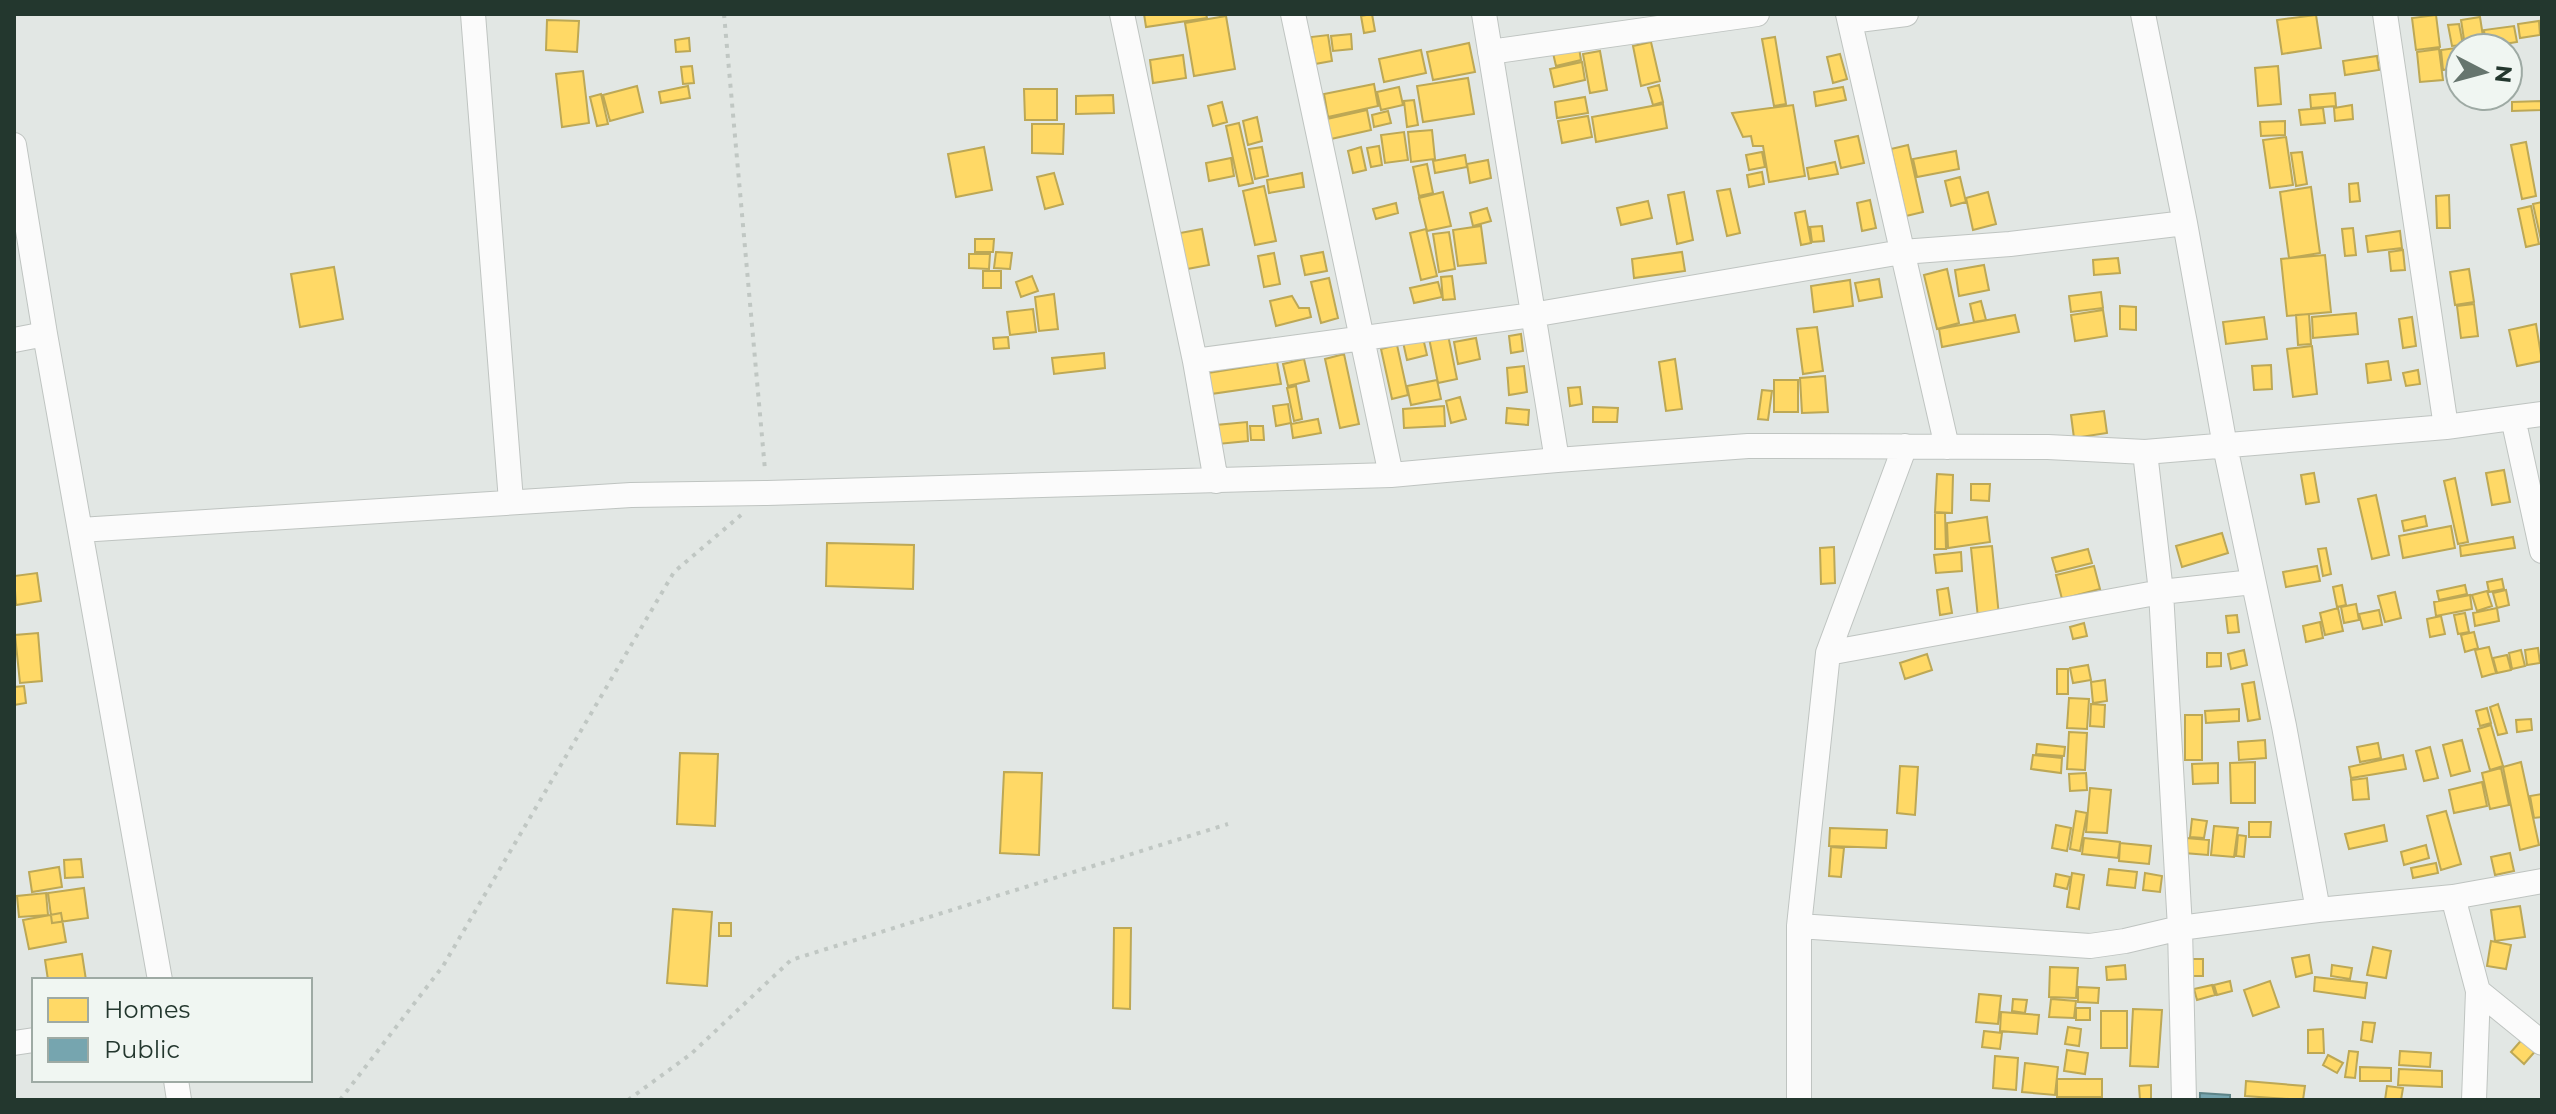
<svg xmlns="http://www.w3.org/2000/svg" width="2556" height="1114" font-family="Montserrat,sans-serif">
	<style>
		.homes { fill: #ffd966; stroke: #bda855; stroke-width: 2 }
		.public { fill: #76a5af; stroke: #5d8488; stroke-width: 2 }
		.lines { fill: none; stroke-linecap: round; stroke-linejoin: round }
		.minor-casing { stroke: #bfc4c1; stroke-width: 26 }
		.path { stroke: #c0c7c3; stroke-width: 4; stroke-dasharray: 4 6; stroke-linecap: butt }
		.minor { stroke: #fbfbfb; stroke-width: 24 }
	</style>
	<rect width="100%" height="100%" fill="#e2e7e4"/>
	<!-- homes -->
	<path class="homes" d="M1144 14H1206L1207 18 1146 27Z
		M1372 14 1375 31 1364 33 1361 16Z
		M2316 15 2321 48 2282 54 2277 20Z
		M2436 15 2440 47 2416 50 2412 18Z
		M1226 16 1235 69 1194 76 1185 23Z
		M2480 17 2484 43 2465 46 2461 20Z
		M547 20 579 21 577 52 546 50Z
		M2539 21 2540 35 2520 38 2518 24Z
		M2459 24 2463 45 2452 46 2448 25Z
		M2514 26 2517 42 2486 47 2484 30Z
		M1351 34 1352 49 1333 51 1331 36Z
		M1328 35 1332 61 1315 64 1311 37Z
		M1775 37 1786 104 1774 106 1762 39Z
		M689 38 690 51 676 52 675 40Z
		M1651 42 1660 81 1641 86 1633 46Z
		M1469 43 1475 72 1433 80 1427 52Z
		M2478 45V48H2460V67L2443 70 2441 50Z
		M1579 48 1581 60 1556 66 1553 53Z
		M2439 49 2443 80 2420 82 2417 52Z
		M1421 50 1426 73 1384 82 1379 59Z
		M1600 51 1607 90 1590 93 1583 54Z
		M1840 54 1847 79 1833 83 1827 57Z
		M1183 55 1186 78 1153 83 1150 60Z
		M2377 56 2379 70 2345 75 2343 61Z
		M1582 62 1585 80 1554 87 1550 69Z
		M692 66 694 83 683 84 681 67Z
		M2278 66 2281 104 2258 106 2255 68Z
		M583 71 589 123 562 127 556 74Z
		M1468 78 1474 114 1423 122 1417 86Z
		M1374 84 1378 106 1328 117 1324 94Z
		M1659 85 1663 102 1653 105 1648 88Z
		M637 86 643 112 610 121 603 95Z
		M688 86 690 98 661 103 659 92Z
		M1399 87 1403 105 1381 110 1377 92Z
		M1843 87 1846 100 1816 106 1814 92Z
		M1024 89H1057V120H1025Z
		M2335 93 2336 106 2311 108 2310 95Z
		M601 94 608 124 597 126 590 97Z
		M1113 95 1114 113 1076 114V96Z
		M1585 97 1588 113 1557 118 1555 102Z
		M1414 100 1418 125 1407 127 1404 101Z
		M2542 101V110L2512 111V102Z
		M1222 102 1227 122 1213 126 1208 106Z
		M1663 104 1667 128 1596 142 1592 117Z
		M1793 105 1805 176 1769 182 1763 146H1753L1751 136 1743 137 1732 113Z
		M2352 105 2353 119 2335 121 2334 108Z
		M2323 108 2325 123 2301 125 2299 110Z
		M1367 110 1371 130 1331 139 1327 119Z
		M1388 111 1391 123 1374 127 1372 115Z
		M1588 116 1592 137 1562 143 1558 121Z
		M1257 117 1262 141 1248 145 1243 121Z
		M2285 121V135L2261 136 2260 122Z
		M1239 123 1253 183 1239 186 1226 126Z
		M1032 124H1064L1063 154 1032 153Z
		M1432 130 1435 159 1411 162 1408 132Z
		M1404 132 1408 160 1385 163 1381 135Z
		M1858 136 1864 163 1841 168 1835 141Z
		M2286 137 2293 185 2270 188 2263 140Z
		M2526 142 2536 196 2522 199 2511 145Z
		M1908 145 1923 212 1906 216 1891 149Z
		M1379 146 1382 165 1371 167 1367 148Z
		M984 147 992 190 956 197 948 154Z
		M1262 147 1268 176 1255 179 1249 149Z
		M1361 147 1366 170 1353 173 1348 151Z
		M1956 151 1959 169 1917 177 1913 159Z
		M1762 152 1765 167 1749 170 1746 155Z
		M2302 152 2307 184 2296 186 2291 153Z
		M1465 155 1467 167 1435 173 1433 161Z
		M1231 158 1234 176 1209 181 1206 163Z
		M1488 160 1491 178 1470 183 1467 164Z
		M1835 162 1838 174 1809 179 1807 168Z
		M1427 164 1433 193 1419 196 1413 167Z
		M1762 172 1764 184 1749 187 1747 175Z
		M1054 173 1063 204 1045 209 1037 177Z
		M1302 173 1304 187 1269 193 1267 180Z
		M1960 177 1966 202 1951 206 1945 181Z
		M2358 183 2360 201 2350 202 2349 184Z
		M1264 186 1276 241 1255 245 1243 191Z
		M2311 187 2320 253 2289 258 2280 192Z
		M1730 189 1740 233 1727 236 1717 191Z
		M1443 192 1451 226 1427 231 1419 198Z
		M1684 192 1693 240 1677 244 1668 195Z
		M1988 192 1996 224 1973 230 1966 198Z
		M2449 195 2450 228H2437L2436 196Z
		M1870 200 1876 228 1862 231 1857 203Z
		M1648 201 1652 218 1621 225 1617 208Z
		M2542 202V239L2541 240 2533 204Z
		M1396 203 1398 213 1376 219 1373 209Z
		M2531 206 2539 244 2526 247 2518 209Z
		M1487 208 1491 221 1473 226 1470 213Z
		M1805 211 1811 243 1801 245 1795 213Z
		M1481 226 1486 263 1458 266 1453 230Z
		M1822 226 1824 241 1812 242 1810 227Z
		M2353 228 2356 255 2345 256 2342 229Z
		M1202 229 1209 265 1187 269 1180 233Z
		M1426 229 1437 276 1421 280 1410 233Z
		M2400 231 2402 248 2368 252 2366 236Z
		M1449 232 1455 269 1439 272 1433 234Z
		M975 239H994L993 252H975Z
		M2403 250 2405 270 2391 271 2389 252Z
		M996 252 1012 253 1010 269 994 268Z
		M1323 252 1327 271 1305 275 1301 256Z
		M1682 252 1685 271 1634 278 1632 259Z
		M1274 253 1280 284 1264 287 1258 256Z
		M969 254H990L989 269 969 268Z
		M2325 255 2331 312 2287 316 2281 259Z
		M2118 258 2120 273 2094 275 2093 260Z
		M1984 265 1989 290 1959 296 1955 270Z
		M334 267 343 319 300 327 291 274Z
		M1947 269 1959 323 1937 329 1924 275Z
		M2469 269 2474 302 2455 305 2450 272Z
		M983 271H1001V288H983Z
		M1032 276 1038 291 1021 297 1016 282Z
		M1452 276 1455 299 1443 300 1441 277Z
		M1329 278 1338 318 1321 323 1311 282Z
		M1879 279 1882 297 1859 301 1855 283Z
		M1850 280 1853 306 1814 312 1811 286Z
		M1438 282 1442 297 1414 303 1410 288Z
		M2101 292 2103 308 2071 312 2069 296Z
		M1054 294 1058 329 1039 331 1035 297Z
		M1292 296 1299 308H1309L1311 317 1276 326 1270 301Z
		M1981 301 1986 320 1974 322 1970 304Z
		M2474 304 2478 336 2461 338 2457 306Z
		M2120 306 2136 307V330L2120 329Z
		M1033 309 1036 332 1010 335 1007 312Z
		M2103 310 2107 336 2075 341 2071 315Z
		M2356 313 2358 334 2313 338 2312 317Z
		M2309 314 2311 344 2298 345 2296 315Z
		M2015 315 2019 332 1942 347 1939 329Z
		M2264 317 2267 339 2226 344 2223 322Z
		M2412 317 2416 346 2403 348 2399 319Z
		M2536 324 2542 361 2517 366 2509 330Z
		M1817 327 1823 371 1803 374 1797 329Z
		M1521 334 1523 351 1511 353 1509 336Z
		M1448 335 1457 379 1438 383 1429 338Z
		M1008 337 1009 348 994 349 993 338Z
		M1423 338 1427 355 1407 360 1403 342Z
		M1476 338 1480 359 1458 364 1454 342Z
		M1397 345 1408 395 1392 399 1381 349Z
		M2312 346 2317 394 2293 397 2287 349Z
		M1104 353 1105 368 1054 374 1052 358Z
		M1344 354 1359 424 1340 428 1325 359Z
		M1304 359 1309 381 1288 386 1283 364Z
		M1675 359 1682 409 1666 411 1659 362Z
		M2388 361 2391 380 2368 383 2366 364Z
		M1277 362 1281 384 1211 394 1208 373Z
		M2271 365 2272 389 2254 390 2252 366Z
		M1524 366 1527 392 1509 395 1507 368Z
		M2418 370 2420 384 2406 386 2403 373Z
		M1825 376 1828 412 1802 413 1800 378Z
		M1437 380 1441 399 1411 405 1407 386Z
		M1774 380H1798V412H1774Z
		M1296 386 1302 419 1294 421 1287 388Z
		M1580 387 1582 404 1570 406 1568 388Z
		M1762 390 1772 391 1768 420 1758 419Z
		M1460 397 1466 419 1451 423 1446 401Z
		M1288 404 1291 423 1276 426 1273 406Z
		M1444 406 1445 426 1404 428 1403 409Z
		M1593 407 1618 408 1617 422H1593Z
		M1507 408 1529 410 1528 425 1506 423Z
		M2104 411 2107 433 2074 438 2071 415Z
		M1318 419 1321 433 1293 438 1291 424Z
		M1247 422 1248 441 1218 444 1216 425Z
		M1250 426H1263L1264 440H1251Z
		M2504 470 2510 502 2492 505 2486 473Z
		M2314 473 2319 502 2306 504 2301 475Z
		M1937 474 1953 475 1952 513 1935 512Z
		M2455 478 2468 542 2458 544 2444 481Z
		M1971 484H1990L1989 501 1971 500Z
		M2376 495 2389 555 2372 559 2358 499Z
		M1935 513H1945L1946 549H1935Z
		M2425 516 2427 526 2404 531 2402 521Z
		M1987 517 1990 542 1948 548 1947 523Z
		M2451 526 2455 548 2403 558 2399 536Z
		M2222 533 2228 553 2182 567 2176 546Z
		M2513 537 2515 548 2461 556 2460 546Z
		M827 543 914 545 913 589 826 586Z
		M1992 546 1999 616 1978 618 1971 548Z
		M1834 547 1835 583 1821 584 1820 548Z
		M2326 548 2331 574 2323 576 2318 549Z
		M2088 549 2092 563 2056 572 2052 558Z
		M1961 552 1962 571 1936 573 1934 555Z
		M2094 566 2100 589 2062 599 2056 575Z
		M2317 566 2320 581 2286 587 2283 572Z
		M37 573 41 601 16 605 14 576Z
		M2502 579 2504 589 2489 592 2487 582Z
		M2342 585 2346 605 2337 607 2333 587Z
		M2465 585 2467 594 2439 600 2437 591Z
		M1948 588 1952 613 1940 615 1937 590Z
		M2506 590 2509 605 2497 608 2493 593Z
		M2487 591 2492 606 2477 611 2472 595Z
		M2395 592 2401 618 2385 622 2378 596Z
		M2470 595 2472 609 2436 616 2434 602Z
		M2356 604 2359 620 2344 623 2341 607Z
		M2338 608 2343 631 2325 635 2320 613Z
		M2497 608 2499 621 2475 626 2473 613Z
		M2379 610 2382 625 2363 629 2359 614Z
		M2465 613 2469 632 2458 634 2454 615Z
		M2237 615 2239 632 2228 633 2226 616Z
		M2441 616 2445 634 2430 637 2427 619Z
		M2320 622 2323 638 2306 642 2303 626Z
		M2084 623 2087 636 2073 639 2070 627Z
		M2474 632 2478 648 2465 652 2461 635Z
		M38 633 42 681 20 683 15 635Z
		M2489 647 2496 673 2482 677 2475 650Z
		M2538 648 2540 663 2527 665 2525 650Z
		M2244 650 2247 665 2231 669 2228 654Z
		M2521 650 2525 666 2512 669 2509 653Z
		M2207 653H2221V666L2207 667Z
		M1927 654 1932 670 1905 679 1900 663Z
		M2507 655 2511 670 2497 673 2493 658Z
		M2088 665 2091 680 2073 683 2070 668Z
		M2057 669H2068V694H2057Z
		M2105 680 2107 701 2093 703 2091 682Z
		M2254 682 2260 719 2248 721 2242 684Z
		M24 686 26 703 14 705V687Z
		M2069 698 2089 699 2087 729 2067 728Z
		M2091 704 2105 705 2104 727 2090 726Z
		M2498 704 2507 733 2498 735 2490 707Z
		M2487 708 2491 723 2480 726 2476 711Z
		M2239 709V721L2206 723 2205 711Z
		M2185 715H2202V760H2185Z
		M2531 719 2532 730 2517 732 2516 720Z
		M2491 725 2503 766 2490 770 2478 729Z
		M2069 732 2087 733 2085 770 2067 769Z
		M2265 740 2266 758 2239 760 2238 742Z
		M2462 740 2470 771 2451 776 2443 745Z
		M2378 743 2381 758 2360 762 2357 747Z
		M2037 744 2065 747 2064 756 2036 754Z
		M2430 747 2438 778 2424 781 2416 751Z
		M680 753 718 754 715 826 677 824Z
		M2033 755 2062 758 2061 773 2031 769Z
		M2403 755 2406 769 2351 778 2349 767Z
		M2255 762V803H2231L2230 763Z
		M2521 762 2539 845 2520 850 2503 767Z
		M2218 763V783L2193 784 2192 764Z
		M1900 766 1918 767 1915 815 1897 813Z
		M2501 768 2509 805 2490 809 2482 773Z
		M1004 772 1042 773 1039 855 1000 853Z
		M2086 773 2087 790 2070 791 2069 774Z
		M2367 778 2369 799 2353 800 2351 780Z
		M2482 782 2487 806 2454 813 2449 790Z
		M2090 788 2111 790 2107 833 2086 832Z
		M2542 794V817L2534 818 2530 796Z
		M2076 811 2087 813 2080 851 2070 849Z
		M2446 811 2461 864 2441 870 2427 816Z
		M2192 819 2207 821 2204 838 2190 837Z
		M2249 822H2271L2270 837H2249Z
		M2056 825 2071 828 2067 851 2052 848Z
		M2384 825 2387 841 2349 849 2345 834Z
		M2214 826 2238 828 2234 857 2211 855Z
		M1830 828 1887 830 1886 848 1829 846Z
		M2238 835 2246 836 2244 857 2236 856Z
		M2084 838 2120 842 2118 858 2082 854Z
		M2186 838 2209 840 2208 855 2184 853Z
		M2120 843 2151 846 2149 864 2119 861Z
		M2426 845 2429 858 2404 865 2401 852Z
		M1831 847 1844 848 1841 877 1829 876Z
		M2510 853 2514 871 2495 875 2491 857Z
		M81 859 83 877 65 878 64 860Z
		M2436 863 2438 873 2413 878 2411 868Z
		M59 867 62 887 32 892 29 872Z
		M2109 869 2137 872 2135 888 2107 885Z
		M2072 873 2084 875 2079 909 2067 907Z
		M2145 873 2162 876 2160 892 2143 890Z
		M2056 874 2070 877 2067 889 2054 886Z
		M84 888 88 918 52 923 48 893Z
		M46 893 48 915 19 917 17 896Z
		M2520 906 2525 937 2495 941 2491 910Z
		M673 909 712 912 707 986 667 983Z
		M61 913 66 942 29 949 23 920Z
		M719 923H731V936H719Z
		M1114 928H1131L1130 1009 1113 1008Z
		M2491 941 2511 945 2506 969 2487 966Z
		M2373 947 2391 951 2386 978 2367 975Z
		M82 954 86 980H48L45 960Z
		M2309 955 2312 973 2296 977 2292 958Z
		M2192 959H2203V976H2192Z
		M2125 965 2126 979 2107 980 2106 967Z
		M2332 965 2352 968 2350 979 2331 976Z
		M2050 967 2078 968 2076 998 2049 997Z
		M2315 977 2367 983 2365 998 2314 991Z
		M2230 981 2232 991 2217 995 2214 985Z
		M2270 981 2279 1007 2253 1016 2244 990Z
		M2212 985 2215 995 2197 1000 2194 989Z
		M2078 987 2099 988 2098 1003 2078 1002Z
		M1979 994 2001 996 1998 1024 1976 1022Z
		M2013 999 2027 1000 2025 1013 2012 1011Z
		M2051 999 2076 1001 2074 1018 2049 1017Z
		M2076 1008H2090V1020H2076Z
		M2133 1009 2162 1010 2158 1067 2130 1066Z
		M2101 1011H2127V1048H2101Z
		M2001 1012 2039 1015 2037 1034 2000 1031Z
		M2363 1022 2375 1023 2372 1042 2361 1040Z
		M2068 1027 2081 1029 2079 1046 2065 1044Z
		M2323 1029 2324 1053H2308V1030Z
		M1984 1031 2002 1033 2000 1049 1982 1047Z
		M2525 1036 2538 1048 2524 1064 2511 1052Z
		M2067 1050 2088 1053 2085 1074 2064 1071Z
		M2349 1051 2358 1052 2355 1078 2345 1077Z
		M2400 1051 2431 1053 2430 1067 2399 1065Z
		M2328 1055 2343 1063 2337 1073 2323 1065Z
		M1995 1056 2018 1058 2016 1090 1993 1088Z
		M2025 1063 2058 1067 2055 1095 2022 1092Z
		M2360 1067 2391 1068V1081H2360Z
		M2399 1069 2442 1071V1087L2398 1085Z
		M2057 1079H2102V1097H2057Z
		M2246 1081 2305 1086 2303 1100 2245 1096Z
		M2151 1085V1100H2140L2139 1086Z
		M2387 1086 2403 1088 2401 1100H2385Z"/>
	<!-- public -->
	<path class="public" d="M2200 1093 2230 1095V1100H2200Z"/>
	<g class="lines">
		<!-- minor casing -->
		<g class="minor-casing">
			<path id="minor" d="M473 14 511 501
				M1122 14 1195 361 1216 481
				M1293 14 1391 475
				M1484 14 1557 460
				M1848 14 1947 447
				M2143 14 2185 223 2225 446 2284 726 2318 910
				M2385 14 2446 427
				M1850 21 1906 14
				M1490 52 1757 14
				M14 145 45 334 160 980
				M14 340 45 334
				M1195 361 1532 315 1902 252 2010 244 2185 223
				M2513 418 2542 551
				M1905 446 1828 653 1799 926 2090 946 2125 941 2180 928 2318 910 2453 897 2542 881
				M2145 452 2161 592 2180 928 2184 1100
				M80 530 631 495 767 493 1391 475 1557 460 1748 446 2048 447 2145 452 2446 427 2542 414
				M1828 653 2161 592 2253 582
				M2453 897 2478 991 2474 1100
				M2478 991 2542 1043
				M14 1043 34 1040
				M176 1080 179 1100
				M1799 1100V926"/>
		</g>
		<!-- path -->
		<path class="path" d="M724 14 765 470
			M340 1100 443 966 674 572 741 515
			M628 1100 691 1054 791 960 1228 824"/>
		<!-- minor -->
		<use href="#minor" class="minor"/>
	</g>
	<!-- border -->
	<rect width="2556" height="1114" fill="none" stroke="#23372e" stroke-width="32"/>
	<!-- legend -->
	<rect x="32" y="978" width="280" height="104" fill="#f0f6f2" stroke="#9eaaa4" stroke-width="2"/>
	<rect x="48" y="998" width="40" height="24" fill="#ffd966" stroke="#9eaaa4" stroke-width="2"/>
	<text x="104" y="1018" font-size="24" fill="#23372e">Homes</text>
	<rect x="48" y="1038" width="40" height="24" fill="#76a5af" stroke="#9eaaa4" stroke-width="2"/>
	<text x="104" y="1058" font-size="24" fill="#23372e">Public</text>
	<!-- north arrow -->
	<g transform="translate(2484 72) rotate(96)"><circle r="38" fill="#f0f6f2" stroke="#9eaaa4" stroke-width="2"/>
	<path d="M0-6L14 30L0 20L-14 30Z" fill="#66756e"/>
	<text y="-12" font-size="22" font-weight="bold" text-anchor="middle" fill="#23372e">N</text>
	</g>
</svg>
